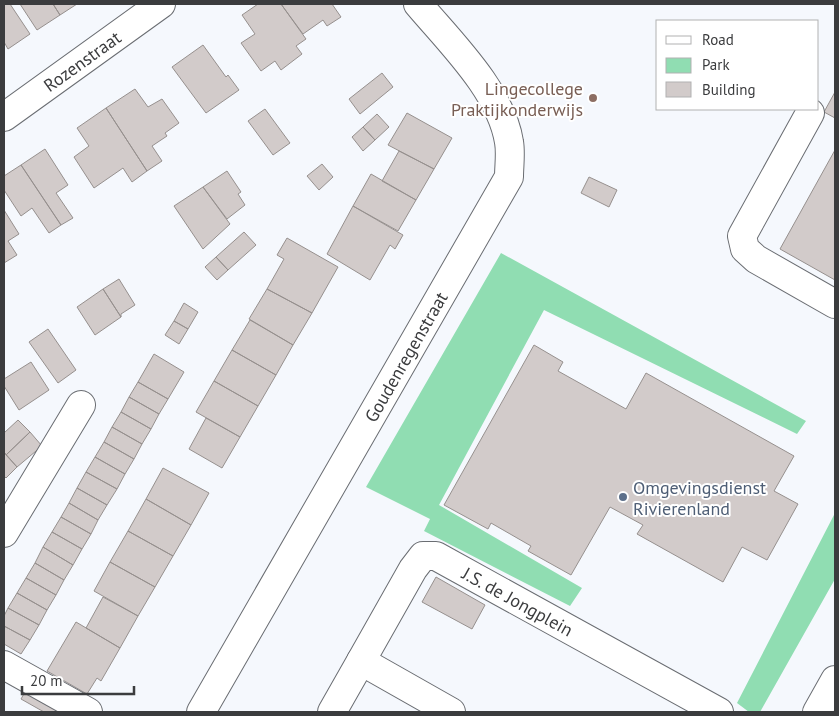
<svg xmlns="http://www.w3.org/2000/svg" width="839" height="716" font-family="'PT Sans',sans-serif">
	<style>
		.green { fill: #90ddb2 }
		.building { fill: #d2cbca; stroke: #96908e }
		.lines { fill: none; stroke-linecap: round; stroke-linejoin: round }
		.minor-casing { stroke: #6a6d72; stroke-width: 30 }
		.minor { stroke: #fff; stroke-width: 28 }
		.education-dot { fill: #8d6e63; stroke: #fff; stroke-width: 2 }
		.service-dot { fill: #5c6f8a; stroke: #fff; stroke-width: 2 }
		.labels { text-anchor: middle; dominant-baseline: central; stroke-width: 4; stroke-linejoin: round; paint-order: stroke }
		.street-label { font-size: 18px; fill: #3b3c3e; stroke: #fff }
		.education-label { font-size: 18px; fill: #785e54; stroke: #fff; text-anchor: end }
		.service-label { font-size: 18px; fill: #4e5e75; stroke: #fff; text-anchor: start }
	</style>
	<rect width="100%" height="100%" fill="#f5f8fd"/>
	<!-- green -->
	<path class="green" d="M501 253 806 421 797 434 544 310 439 505 582 588 570 606 424 531 430 519 366 487Z
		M835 513V579L760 712H749L737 703Z"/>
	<!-- building -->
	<path class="building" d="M4 4H10L30 34 8 49 4 42Z
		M20 4H53L60 15 37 30Z
		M53 4H77L60 15Z
		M258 4H281L306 39 296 46 302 54 281 70 275 61 261 71 241 43 255 34 242 15Z
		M281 4H332L341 17 327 26 323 20 303 34Z
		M203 45 226 77 228 75 239 90 206 113 172 67Z
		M382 73 393 87 360 114 349 99Z
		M135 89 148 107 162 99 179 123 165 133 167 136 152 146 162 161 147 171 106 108Z
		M835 92V118L824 112Z
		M106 108 147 171 132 182 123 168 94 188 74 157 89 146 77 128Z
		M265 109 290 143 273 155 248 121Z
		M407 113 452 138 434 169 388 145Z
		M377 114 389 127 375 140 363 127Z
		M363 127 375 140 363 151 352 137Z
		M45 149 68 185 56 193 73 218 61 225 21 165Z
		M835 150V280L780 249Z
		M399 151 434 169 416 200 382 181Z
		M322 164 333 177 319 190 307 176Z
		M21 165 61 225 49 233 32 208 21 216 4 190V176Z
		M227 171 241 192 238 194 245 205 227 219 203 187Z
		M371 174 416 200 398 231 353 206Z
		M589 177 617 190 609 207 581 193Z
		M203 187 230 224 203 249 174 206Z
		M353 206 403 235 395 249 390 245 370 280 327 254Z
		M4 210 19 234 8 241 17 255 4 263Z
		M244 232 256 245 228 270 216 257Z
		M287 238 338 267 312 313 267 289 284 259 277 255Z
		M216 257 228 270 217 280 205 267Z
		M119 279 135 305 121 314V317L103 289Z
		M103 289 121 317 95 335 77 307Z
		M267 289 312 313 293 345 249 319Z
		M184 303 198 312 188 329 174 321Z
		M250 320 293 345 276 375 232 350Z
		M174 321 188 329 179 344 165 335Z
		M48 329 76 370 58 383 29 342Z
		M534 345 563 362 558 371 626 409 646 373 794 456 774 491 798 504 767 560 742 547 723 582 637 534 643 525 610 507 571 575 528 551 531 546 491 523 488 529 444 505Z
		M232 350 276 375 258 406 214 381Z
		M154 354 184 372 168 399 138 382Z
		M31 362 49 390 19 410 4 386V379Z
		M214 381 258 406 240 437 196 412Z
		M138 382 168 399 159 414 129 397Z
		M129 397 159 414 151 429 121 412Z
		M121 412 151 429 142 444 112 427Z
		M206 418 240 437 222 468 189 449Z
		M18 420 30 432 6 455 4 452V433Z
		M112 427 142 444 134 459 104 442Z
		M30 432 42 446 17 467 6 455Z
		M104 442 134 459 125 474 95 457Z
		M4 452 17 467 6 478 4 476Z
		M95 457 125 474 117 489 86 472Z
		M163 468 209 493 191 525 146 499Z
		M86 472 117 489 107 505 77 488Z
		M77 488 107 505 98 520 69 503Z
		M146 499 191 525 173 556 128 531Z
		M69 503 98 520 91 534 61 517Z
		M61 517 91 534 82 549 52 532Z
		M128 531 173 556 155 587 110 562Z
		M52 532 82 549 73 565 43 547Z
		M43 547 73 565 64 580 35 563Z
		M110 562 155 587 138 616 94 591Z
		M35 563 64 580 56 595 26 578Z
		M436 577 485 605 472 629 422 602Z
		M26 578 56 595 47 610 17 593Z
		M17 593 47 610 39 625 8 608Z
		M103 597 138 616 120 648 86 628Z
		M8 608 39 625 30 640 4 626V616Z
		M76 622 120 648 101 681 97 678 87 694 47 671Z
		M4 626 30 640 21 654 4 644Z
		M30 683 81 712H44L21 699Z"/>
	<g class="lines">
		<!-- minor casing -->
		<g class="minor-casing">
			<g id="minor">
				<path d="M810 113 742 236 745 249 756 259 835 304"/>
				<path id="s1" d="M4 117 161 4"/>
				<path d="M4 533 81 405"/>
				<path d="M4 665 88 712"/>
				<path id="s2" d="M201 712 509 177C509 166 511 153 509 142 501 91 450 42 418 4"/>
				<path d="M332 712 361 661"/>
				<path id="s3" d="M451 712 361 661 413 569 423 556H436L719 712"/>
				<path d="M817 712 835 680"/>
			</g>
		</g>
		<!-- minor -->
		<use href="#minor" class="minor"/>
	</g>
	<!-- markers -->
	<circle class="education-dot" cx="593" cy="98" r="5"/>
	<circle class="service-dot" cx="623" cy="497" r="5"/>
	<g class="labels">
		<!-- street labels -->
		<g class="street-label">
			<text stroke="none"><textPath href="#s1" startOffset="96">Rozenstraat</textPath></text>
			<text stroke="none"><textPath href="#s2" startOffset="410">Goudenregenstraat</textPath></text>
			<text stroke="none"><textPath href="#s3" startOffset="332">J.S. de Jongplein</textPath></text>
		</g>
		<!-- education labels -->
		<g class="education-label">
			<text x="583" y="88">Lingecollege<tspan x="583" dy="21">Praktijkonderwijs</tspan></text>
		</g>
		<!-- service labels -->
		<g class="service-label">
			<text x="633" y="487">Omgevingsdienst<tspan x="633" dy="21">Rivierenland</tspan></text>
		</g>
	</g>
	<!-- border -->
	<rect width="839" height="716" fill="none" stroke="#3b3c3e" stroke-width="10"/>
	<!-- legend -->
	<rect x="656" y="20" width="162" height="90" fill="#ffffff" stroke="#b1b1b2"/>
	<rect x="666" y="36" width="25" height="8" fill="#ffffff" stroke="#b1b1b2"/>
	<text x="702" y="45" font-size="15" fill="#3b3c3e">Road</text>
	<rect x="666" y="58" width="25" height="15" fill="#90ddb2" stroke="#b1b1b2"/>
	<text x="702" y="70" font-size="15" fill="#3b3c3e">Park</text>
	<rect x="666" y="82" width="25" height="15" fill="#d2cbca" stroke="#b1b1b2"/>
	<text x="702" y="95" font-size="15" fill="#3b3c3e">Building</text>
	<!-- scale -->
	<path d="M22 686v8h112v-8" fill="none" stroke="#3b3c3e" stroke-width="2.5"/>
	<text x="30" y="686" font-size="15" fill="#3b3c3e" stroke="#ffffff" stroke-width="4" paint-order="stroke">20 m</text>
</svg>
